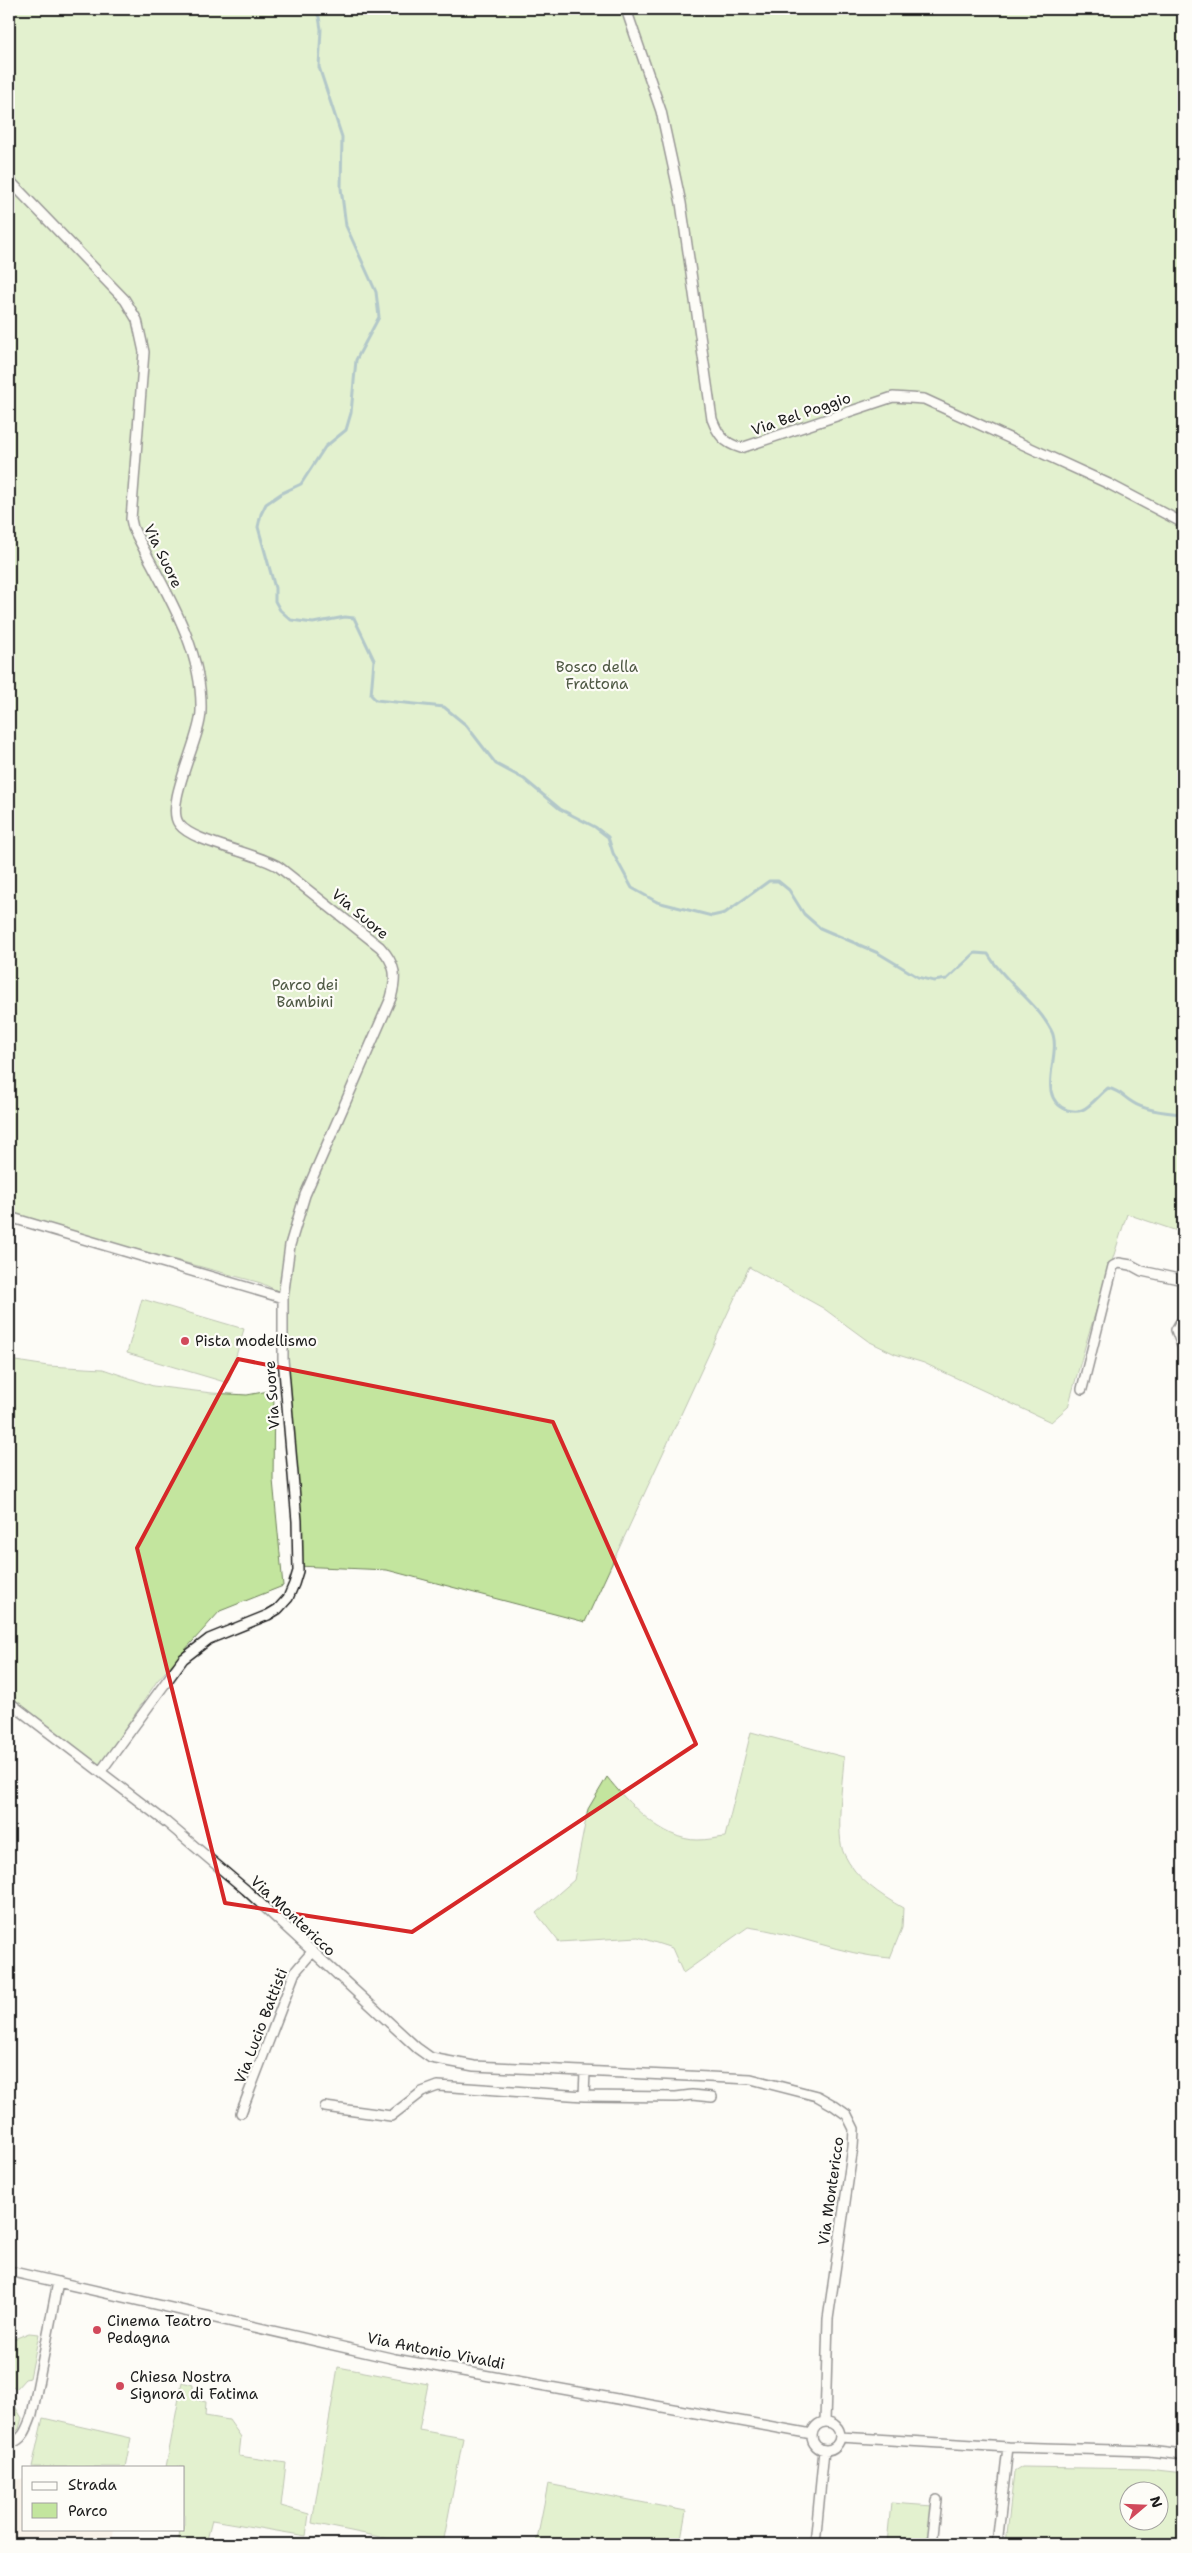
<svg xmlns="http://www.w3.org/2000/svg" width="1192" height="2553" font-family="'Shantell Sans',sans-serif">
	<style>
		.built { fill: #f2e6d7 }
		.green { fill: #c3e59e; stroke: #70805d; fill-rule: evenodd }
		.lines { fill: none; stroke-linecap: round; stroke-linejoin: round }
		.stream { stroke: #598990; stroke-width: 3 }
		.street-casing { stroke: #1c1c1c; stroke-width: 12 }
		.street { stroke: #fdfcf7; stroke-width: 9 }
		.marked { fill: none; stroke: #d62828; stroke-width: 4; stroke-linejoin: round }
		.poi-dot { fill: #d1495b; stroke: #fdfcf7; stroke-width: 2 }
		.labels { text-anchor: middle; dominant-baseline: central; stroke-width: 4.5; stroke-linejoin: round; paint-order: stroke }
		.street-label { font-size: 15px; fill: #1c1c1c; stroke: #fdfcf7 }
		.park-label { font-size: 15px; fill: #4e5843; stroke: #fdfcf7 }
		.poi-label { font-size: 15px; fill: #1c1c1c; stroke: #fdfcf7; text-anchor: start }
	</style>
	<rect width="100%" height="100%" fill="#fdfcf7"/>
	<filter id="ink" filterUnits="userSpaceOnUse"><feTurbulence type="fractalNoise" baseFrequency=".02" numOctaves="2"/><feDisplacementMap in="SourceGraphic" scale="10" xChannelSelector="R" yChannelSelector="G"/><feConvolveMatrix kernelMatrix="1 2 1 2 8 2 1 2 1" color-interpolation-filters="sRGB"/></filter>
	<g filter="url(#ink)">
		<!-- built -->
		<path class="built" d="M24 2478V2529H114L111 2544H9V2482Z"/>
		<!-- green -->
		<path class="green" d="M9 9H1183V1233L1127 1214 1088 1336 1068 1407 1051 1422 924 1363 895 1354 868 1341 823 1308 749 1267 585 1622 387 1570 297 1566 284 1294 261 1283 9 1215Z
			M142 1299 244 1329 228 1383 127 1353Z
			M9 1360 48 1366 103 1369 153 1386 212 1393 247 1395 274 1390 273 1480 283 1586 220 1611 157 1681 96 1773 9 1701Z
			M751 1732 844 1757C843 1779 835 1836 844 1854 856 1879 880 1895 903 1908L902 1928 890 1958C841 1955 796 1933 748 1927L683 1973 672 1948 638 1937 559 1942 536 1913 574 1880 588 1809 607 1777C626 1801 663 1841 698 1840 707 1840 716 1838 725 1837Z
			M29 2333 39 2334 30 2378 25 2379 16 2389 9 2382V2341Z
			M338 2367 428 2384 419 2430 463 2438 443 2544H414L312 2523Z
			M182 2382 193 2385V2399L206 2402 205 2416 229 2420 241 2437 239 2456 286 2463 281 2506 309 2514 306 2536 212 2520 206 2544H178L180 2529H184V2467H166Z
			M9 2391 14 2395V2405L22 2418 19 2429 11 2436 9 2435Z
			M43 2418 131 2438 125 2467H32Z
			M1022 2467 1148 2469 1183 2473V2544H1006L1014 2472ZM1130 2490H1160V2520H1130Z
			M548 2484 686 2511 680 2544H536Z
			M891 2503 933 2506 930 2544H887Z"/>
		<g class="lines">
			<!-- stream -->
			<path class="stream" d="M314 9 319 17 321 29 319 67 342 137 341 188 346 226 376 292 379 317 356 360 351 413 346 430 325 447 301 484 282 493 266 504 261 514 258 527 275 588V601L280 610 291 620 313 623 345 617 354 618 374 660 371 695 376 700 444 707 466 725 496 764 524 779 560 809 595 827 608 837 613 853 632 888 657 902 712 916 725 913 769 881H778L789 890 804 914 820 928 878 953 918 977 934 981 947 979 975 953 988 954C1005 983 1035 1000 1051 1030 1064 1053 1033 1096 1067 1110 1071 1111 1077 1112 1082 1110 1090 1107 1100 1094 1108 1088 1122 1092 1121 1095 1132 1102 1145 1111 1168 1113 1183 1114"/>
			<!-- street casing -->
			<g class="street-casing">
				<path id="street" d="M626 9 661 111 681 203 712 419C718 435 724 443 741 448L893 397 924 399 1109 484 1183 523
					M9 180 125 300 137 320 144 352 131 519 133 528C161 585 203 645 201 711 201 738 164 805 179 824 193 843 253 851 279 867L380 947C396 964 397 976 391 998L305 1195 290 1245 283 1298V1359L297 1521 298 1571 294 1584 288 1598 278 1609 268 1615 209 1639 183 1659 101 1771
					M9 1217 283 1298
					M1183 1321 1180 1323 1176 1330 1183 1348
					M1082 1389 1113 1266 1119 1263 1131 1265 1142 1271 1183 1280
					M9 1702 166 1822 246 1890 417 2048 431 2058 474 2066 751 2079 817 2096 833 2105 847 2115 854 2129 853 2147 828 2319 825 2422
					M584 2096 676 2097 692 2095 712 2097
					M325 2107 391 2116 422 2092 438 2086 584 2096 585 2072
					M241 2113 295 1972 312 1952
					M9 2271 395 2359 812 2434
					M812 2436a14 14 0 1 1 28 0a14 14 0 1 1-28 0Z
					M840 2437 1008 2447 1149 2451 1183 2455
					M9 2444C24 2440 27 2428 32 2415L58 2282
					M815 2544 824 2450
					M932 2544 937 2500
					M997 2544 1008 2447"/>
			</g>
			<!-- street -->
			<use href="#street" class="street"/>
		</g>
	</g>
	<!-- marked area -->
	<path d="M0 0H1192V2553H0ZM238 1359 553 1422 696 1744 412 1932 225 1903 137 1548Z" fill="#fdfcf7" fill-opacity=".55" fill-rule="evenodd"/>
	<path class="marked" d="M238 1359 553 1422 696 1744 412 1932 225 1903 137 1548Z"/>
	<!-- markers -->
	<g class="poi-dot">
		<circle cx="185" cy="1341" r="5"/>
		<circle cx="97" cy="2330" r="5"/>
		<circle cx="120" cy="2386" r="5"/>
	</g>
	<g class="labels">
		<!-- street labels -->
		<g class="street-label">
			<text transform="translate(801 414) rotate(-19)">Via Bel Poggio</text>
			<text transform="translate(163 556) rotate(64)">Via Suore</text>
			<text transform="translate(360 914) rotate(40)">Via Suore</text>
			<text transform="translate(272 1395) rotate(-94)">Via Suore</text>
			<text transform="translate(293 1916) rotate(43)">Via Montericco</text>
			<text transform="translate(261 2026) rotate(-69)">Via Lucio Battisti</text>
			<text transform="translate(831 2191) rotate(-82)">Via Montericco</text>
			<text transform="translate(436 2351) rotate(11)">Via Antonio Vivaldi</text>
		</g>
		<!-- park labels -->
		<g class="park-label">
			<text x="597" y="667">Bosco della<tspan x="597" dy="17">Frattona</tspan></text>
			<text x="305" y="985">Parco dei<tspan x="305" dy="17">Bambini</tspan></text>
		</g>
		<!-- poi labels -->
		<g class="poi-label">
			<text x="195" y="1341">Pista modellismo</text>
			<text x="107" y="2321">Cinema Teatro<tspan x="107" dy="17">Pedagna</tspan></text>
			<text x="130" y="2377">Chiesa Nostra<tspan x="130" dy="17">Signora di Fatima</tspan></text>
		</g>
	</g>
	<!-- margin -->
	<rect width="1192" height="2553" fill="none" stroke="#fdfcf7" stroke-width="30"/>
	<rect x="15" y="15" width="1162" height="2523" fill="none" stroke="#1c1c1c" stroke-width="2" filter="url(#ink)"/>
	<!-- legend -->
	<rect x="22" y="2466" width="162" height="65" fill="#fdfcf7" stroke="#a3a29f"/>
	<rect x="32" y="2482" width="25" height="8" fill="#fdfcf7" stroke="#a3a29f"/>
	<text x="68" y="2490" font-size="15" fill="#1c1c1c">Strada</text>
	<rect x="32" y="2503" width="25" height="15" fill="#c3e59e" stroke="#a3a29f"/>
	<text x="68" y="2516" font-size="15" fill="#1c1c1c">Parco</text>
	<!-- north arrow -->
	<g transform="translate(1144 2506) rotate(71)"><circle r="24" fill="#fdfcf7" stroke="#a3a29f"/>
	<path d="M0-4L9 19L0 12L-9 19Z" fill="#d1495b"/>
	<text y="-8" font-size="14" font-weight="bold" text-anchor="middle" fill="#1c1c1c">N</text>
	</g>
</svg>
